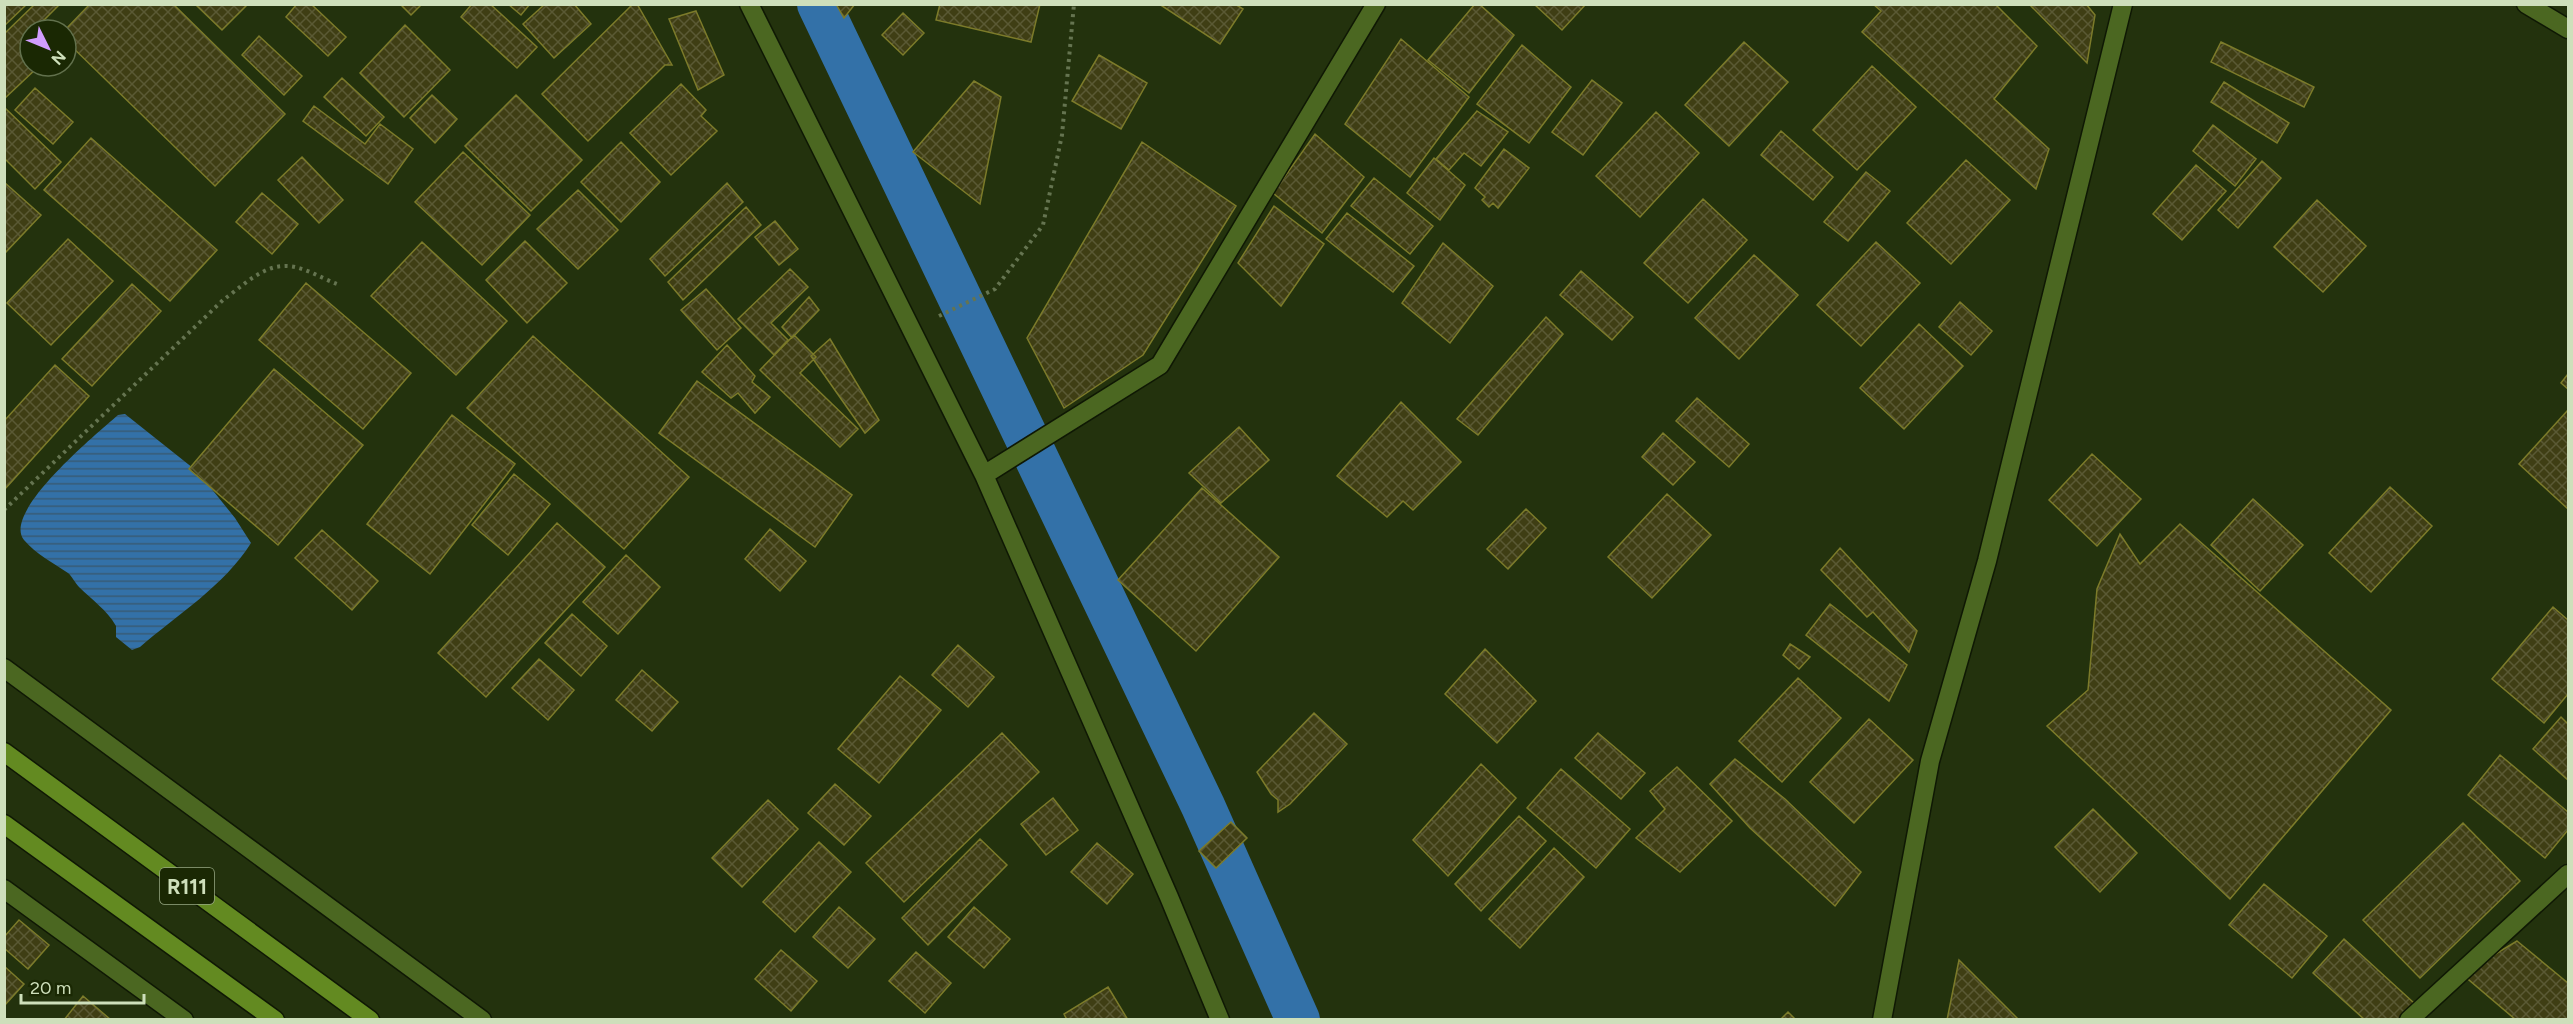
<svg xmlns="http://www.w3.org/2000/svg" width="2573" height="1024" font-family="Figtree,sans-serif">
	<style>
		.water { fill: url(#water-rules) }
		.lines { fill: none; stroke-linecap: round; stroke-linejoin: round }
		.canal { stroke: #3371a8; stroke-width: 44 }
		.building { fill: url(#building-cross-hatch); stroke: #7c7b2a; stroke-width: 1.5 }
		.minor-casing { stroke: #0f1804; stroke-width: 21 }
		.major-casing { stroke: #0f1804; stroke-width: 21 }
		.path { stroke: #657450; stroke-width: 4; stroke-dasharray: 3 4.5; stroke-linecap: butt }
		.minor { stroke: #4b6721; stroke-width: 18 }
		.major { stroke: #638a21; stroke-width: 18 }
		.labels { text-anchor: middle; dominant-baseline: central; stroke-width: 6; stroke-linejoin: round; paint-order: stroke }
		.shield { fill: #1a2803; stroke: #98a884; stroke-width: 1.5 }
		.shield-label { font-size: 21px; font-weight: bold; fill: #cedfbb }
	</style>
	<defs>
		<pattern id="water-rules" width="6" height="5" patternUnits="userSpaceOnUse" patternTransform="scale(1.5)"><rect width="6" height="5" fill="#3371a8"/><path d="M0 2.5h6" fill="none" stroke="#385c76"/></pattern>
		<pattern id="building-cross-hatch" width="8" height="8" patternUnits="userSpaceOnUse" patternTransform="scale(1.5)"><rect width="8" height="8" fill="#3f3e14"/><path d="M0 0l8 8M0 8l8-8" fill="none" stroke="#5a5934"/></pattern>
	</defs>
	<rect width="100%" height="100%" fill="#23320d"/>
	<!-- water -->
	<path class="water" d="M125 414 198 472 235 518 251 543C224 586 177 615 140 647L132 650 116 637V626C107 610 92 600 79 587 75 583 72 576 68 573 53 563 36 554 24 540 1 512 99 432 118 415Z"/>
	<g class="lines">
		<!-- canal -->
		<path class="canal" d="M819 4 1203 806 1298 1020"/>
	</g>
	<!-- building -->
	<path class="building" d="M4 4H27L4 26Z
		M35 4H60L34 30H30V66H39L4 99V34Z
		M90 4H173L285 114 215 186 66 41 65 30Z
		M199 4H248L222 30 197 6Z
		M297 4H311L346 37 328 56 286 17Z
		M400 4H422L411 15Z
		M472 4H490L537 47 517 68 461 17Z
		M508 4H530L521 15Z
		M545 4H574L591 24 554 58 523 24Z
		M633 4H637L672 65H665L588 141 542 94Z
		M836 4H855L844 18Z
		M940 4H1040L1031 42 936 20Z
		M1159 4H1235L1243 9 1220 44Z
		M1475 4H1479L1514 35 1469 93 1428 60Z
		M1534 4H1586L1562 30Z
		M1873 4H1995L2037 46 1994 99 2049 149 2036 189 1862 32 1881 11Z
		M2029 4H2086L2095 15 2087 63Z
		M696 11 724 75 698 90 669 19Z
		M903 13 924 33 903 55 882 35Z
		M405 25 450 70 404 117 360 73Z
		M259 36 302 76 284 95 242 55Z
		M1401 39 1469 97 1410 177 1345 124Z
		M1744 42 1788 82 1729 146 1685 105Z
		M2221 42 2314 87 2304 107 2211 62Z
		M1522 45 1571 87 1529 143 1477 104Z
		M1099 55 1147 83 1121 129 1072 101Z
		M1872 66 1916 107 1857 170 1813 130Z
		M342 78 384 117 366 136 324 97Z
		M1592 80 1622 103 1583 155 1552 132Z
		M974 81 1001 97 980 204 913 152Z
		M2224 82 2289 123 2277 143 2211 102Z
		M681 84 706 110 701 116 717 131 671 175 630 133Z
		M35 88 73 122 53 144 15 110Z
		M432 95 457 119 435 143 410 118Z
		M516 95 582 160 531 211 465 146Z
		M314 106 365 144 380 124 413 149 388 184 303 121Z
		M4 107 61 162 35 189 4 158Z
		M1477 111 1508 132 1481 166 1464 153 1449 170 1436 159Z
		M1656 112 1699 153 1640 217 1596 176Z
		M2213 125 2256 159 2235 186 2193 151Z
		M1781 131 1833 177 1813 200 1761 155Z
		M1315 134 1364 177 1322 233 1273 193Z
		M91 138 217 250 170 301 44 190Z
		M621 142 660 182 621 222 581 182Z
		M1142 142 1236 206 1143 355 1064 408 1027 338Z
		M1504 149 1529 168 1498 208 1493 203 1489 207 1482 200 1485 197 1475 188Z
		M463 152 530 215 482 265 415 202Z
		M302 157 343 200 319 223 278 180Z
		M1434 158 1465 185 1440 220 1407 193Z
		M1966 160 2010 200 1951 264 1907 223Z
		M2262 161 2281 178 2238 228 2218 210Z
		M2196 165 2226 191 2182 240 2153 214Z
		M1866 172 1890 191 1848 241 1824 222Z
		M1374 178 1433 226 1410 254 1351 206Z
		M4 182 41 215 4 254Z
		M727 183 743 202 665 276 650 259Z
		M578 190 618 230 578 269 537 229Z
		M262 193 298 224 272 254 236 222Z
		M1703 199 1747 240 1688 303 1644 263Z
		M2317 200 2366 246 2323 292 2274 247Z
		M1274 206 1324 244 1281 306 1238 263Z
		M746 207 761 225 683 300 668 282Z
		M1347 213 1414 266 1393 292 1326 239Z
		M775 221 798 249 779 265 755 237Z
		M68 239 113 281 51 345 7 303Z
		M525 241 567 283 527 323 486 280Z
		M422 242 507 321 456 375 371 296Z
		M1876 242 1920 283 1861 346 1817 305Z
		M1443 243 1493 286 1450 343 1402 303Z
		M1754 255 1798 295 1739 359 1695 318Z
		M790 269 808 287 771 323 788 340 774 355 738 319Z
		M1581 271 1633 317 1612 340 1560 295Z
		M306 283 411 373 363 429 259 340Z
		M132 284 161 311 92 386 62 359Z
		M706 289 741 328 717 350 681 310Z
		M809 297 819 310 792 338 782 327Z
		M1960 302 1992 331 1971 355 1939 327Z
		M1546 317 1563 334 1478 435 1457 419Z
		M1919 324 1963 366 1904 429 1860 388Z
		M794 335 816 357 800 373 858 429 840 447 760 370Z
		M533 336 689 477 624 549 467 408Z
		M830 339 879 420 865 433 811 356Z
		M727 345 755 376 752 382 770 397 755 413 738 393 731 398 702 372Z
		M55 365 89 396 4 490V421Z
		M274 369 363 445 278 545 189 469Z
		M2568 374V389L2561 383Z
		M697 381 852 495 815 547 659 433Z
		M1697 398 1749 444 1729 467 1676 421Z
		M1401 402 1461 462 1413 510 1403 501 1387 517 1337 476Z
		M2568 410V509L2519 464Z
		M452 415 515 464 430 574 367 524Z
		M1239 427 1269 460 1221 503 1189 473Z
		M1663 433 1695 462 1673 485 1642 457Z
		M2092 454 2141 499 2097 546 2049 500Z
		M514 474 550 504 508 555 472 525Z
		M2390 487 2432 526 2371 592 2329 553Z
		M1202 488 1279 557 1196 651 1118 580Z
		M1667 494 1711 535 1652 598 1608 557Z
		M2253 499 2303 545 2260 591 2211 545Z
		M1526 509 1546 528 1508 569 1487 549Z
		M557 523 605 567 486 697 438 653Z
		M2180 524 2391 710 2230 899 2047 726 2088 690 2097 589 2120 534 2140 564Z
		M770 529 806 561 780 591 745 559Z
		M322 530 378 581 352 610 295 558Z
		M1840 548 1917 631 1909 652 1873 612 1867 617 1821 570Z
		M626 555 660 587 618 634 583 602Z
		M1830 604 1907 665 1889 701 1806 635Z
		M2553 607 2568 620V694L2544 723 2492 679Z
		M572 614 607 646 581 676 545 643Z
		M1790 644 1810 657 1799 669 1783 655Z
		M958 645 994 677 968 707 932 675Z
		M1485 649 1536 701 1497 743 1445 694Z
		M539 659 574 690 548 720 512 688Z
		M642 670 678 702 652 731 616 700Z
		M900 676 941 710 879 783 838 749Z
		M1798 678 1841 718 1782 782 1739 741Z
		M1314 713 1347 744 1290 804 1278 812V800L1271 794 1257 772Z
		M2561 717 2568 724V780L2533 749Z
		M1869 719 1913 760 1854 823 1810 782Z
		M1002 733 1039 772 904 902 866 863Z
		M1598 733 1645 773 1621 799 1575 758Z
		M2500 755 2568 812V830L2545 858 2468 795Z
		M1735 759 1785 799 1861 872 1835 906 1750 828 1710 784Z
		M1481 764 1516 798 1448 876 1413 840Z
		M1677 767 1732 821 1680 872 1636 838 1665 809 1650 791Z
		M1561 769 1630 829 1596 868 1527 808Z
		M835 784 871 816 844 845 808 813Z
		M1053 798 1078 830 1046 855 1021 824Z
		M768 800 798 829 742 887 712 858Z
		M2093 809 2137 853 2100 892 2055 847Z
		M1519 816 1546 841 1481 911 1455 884Z
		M1231 822 1247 838 1216 868 1199 851Z
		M2463 823 2520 881 2420 978 2363 920Z
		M980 839 1007 865 928 945 902 918Z
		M819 842 851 872 795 932 763 902Z
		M1097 843 1133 874 1107 904 1071 872Z
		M1554 848 1584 877 1520 948 1489 919Z
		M2264 884 2327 936 2292 978 2229 925Z
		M839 907 875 939 848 968 813 937Z
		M974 907 1010 939 984 968 948 937Z
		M19 920 49 945 28 969 4 948V937Z
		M2344 939 2414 1003 2399 1020H2365L2313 973Z
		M2517 941 2568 983V1020H2516L2462 974Z
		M781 950 817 981 791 1011 755 979Z
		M916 952 951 983 925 1013 889 981Z
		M1959 960 2019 1020H1947Z
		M4 966 24 984 4 1006Z
		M1108 987 1128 1020H1067L1064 1014Z
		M83 996 111 1020H64Z
		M1788 1012 1796 1020H1780Z"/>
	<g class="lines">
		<!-- minor casing -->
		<g class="minor-casing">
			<path id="minor" d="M749 4 984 475 1169 897 1220 1020
				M2526 4 2568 29
				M984 475 1160 365 1376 4
				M4 668 482 1020
				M4 889 184 1020
				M1882 1020 1930 761 1987 561 2123 4
				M2409 1020 2568 874"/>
		</g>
		<!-- major casing -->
		<g class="major-casing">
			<path id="major" d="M4 752 370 1020
				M4 824 275 1020"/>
		</g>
		<!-- path -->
		<path class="path" d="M939 316 995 289 1043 225 1062 135 1074 4
			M4 510 223 300C240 288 262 266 284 266 301 265 321 278 337 284"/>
		<!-- minor -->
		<use href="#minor" class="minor"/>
		<!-- major -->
		<use href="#major" class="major"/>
	</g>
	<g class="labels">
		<!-- shield labels -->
		<rect class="shield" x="160" y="868" width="54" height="36" rx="4.5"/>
		<g class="shield-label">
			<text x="187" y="886">R111</text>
		</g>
	</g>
	<!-- border -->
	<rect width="2573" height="1024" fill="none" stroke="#cedfbb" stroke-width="12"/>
	<!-- north arrow -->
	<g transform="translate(48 48) rotate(133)"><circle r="28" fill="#1a2803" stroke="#62714d" stroke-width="1.5"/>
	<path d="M0-4.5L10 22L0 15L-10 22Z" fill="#d19dfe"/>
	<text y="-9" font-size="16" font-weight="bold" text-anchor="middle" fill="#cedfbb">N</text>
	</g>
	<!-- scale -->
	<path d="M21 994v9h123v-9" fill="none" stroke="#cedfbb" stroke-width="3"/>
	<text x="30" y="994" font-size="18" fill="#cedfbb" stroke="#1a2803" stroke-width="4.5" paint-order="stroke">20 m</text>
</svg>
